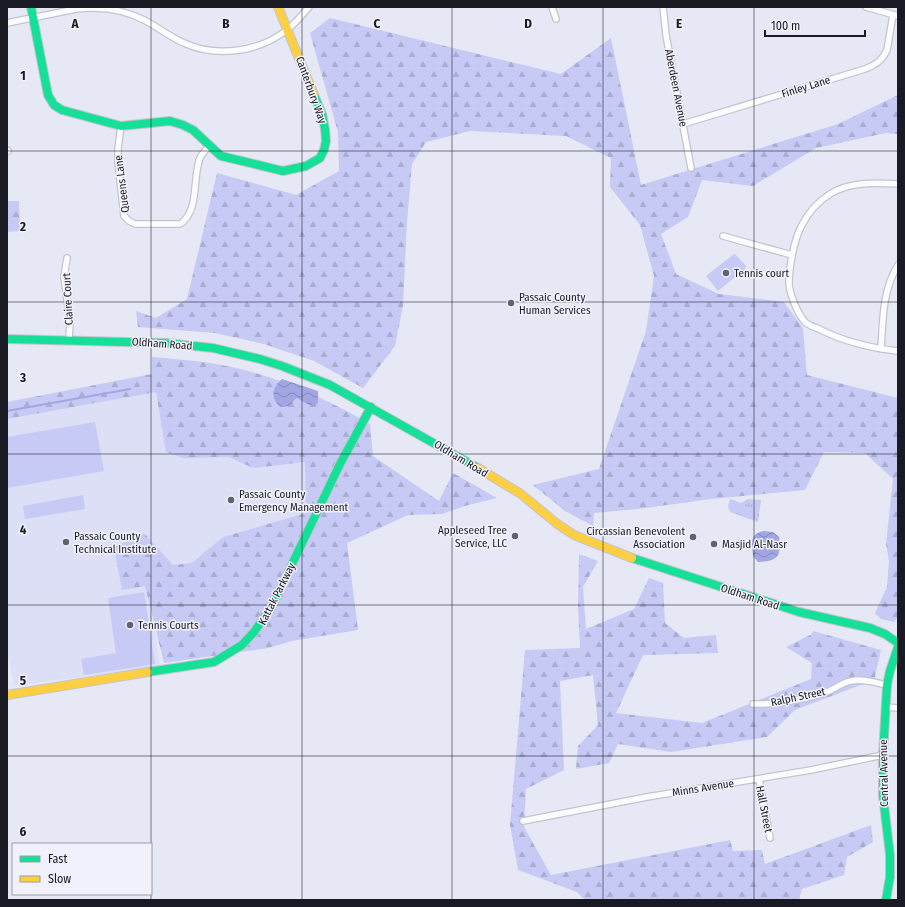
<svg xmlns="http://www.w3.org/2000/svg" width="905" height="907" font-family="'Fira Sans Condensed',sans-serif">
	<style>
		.built { fill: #dcdff6 }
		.grass { fill: url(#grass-tufts) }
		.forest { fill: url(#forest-firs) }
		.pitch { fill: #c6caf5 }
		.water { fill: url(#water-waves) }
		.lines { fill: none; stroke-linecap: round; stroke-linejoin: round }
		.stream { stroke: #a2a7e4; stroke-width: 2 }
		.street-casing { stroke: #c3c4cf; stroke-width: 8 }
		.fast-casing { stroke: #c3c4cf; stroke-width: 10 }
		.slow-casing { stroke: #c3c4cf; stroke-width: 10 }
		.street { stroke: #fbfcfe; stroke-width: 5.5 }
		.fast { stroke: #16e098; stroke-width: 8 }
		.slow { stroke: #ffcf43; stroke-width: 8 }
		.grid { fill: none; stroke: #191a23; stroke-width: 1; stroke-opacity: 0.55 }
		.poi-dot { fill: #61626c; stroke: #f0f1fb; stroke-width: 1.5 }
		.labels { text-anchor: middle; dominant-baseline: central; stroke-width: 3; stroke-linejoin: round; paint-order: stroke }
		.street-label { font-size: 11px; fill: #191a23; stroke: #f0f1fb }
		.poi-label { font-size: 11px; fill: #191a23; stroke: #f0f1fb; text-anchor: start }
		.grid-label { font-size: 13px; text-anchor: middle; font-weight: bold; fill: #191a23; stroke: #f0f1fb; stroke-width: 3; stroke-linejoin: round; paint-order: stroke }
	</style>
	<defs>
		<pattern id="grass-tufts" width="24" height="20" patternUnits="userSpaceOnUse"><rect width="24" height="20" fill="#c6caf5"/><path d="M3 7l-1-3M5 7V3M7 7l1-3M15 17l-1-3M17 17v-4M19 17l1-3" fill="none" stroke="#aaadd2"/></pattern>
		<pattern id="forest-firs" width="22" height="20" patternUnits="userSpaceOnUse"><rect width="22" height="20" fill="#c6caf5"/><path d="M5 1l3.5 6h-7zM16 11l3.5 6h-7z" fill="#aaadd2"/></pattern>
		<pattern id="water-waves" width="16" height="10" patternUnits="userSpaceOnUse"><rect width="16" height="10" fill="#a2a7e4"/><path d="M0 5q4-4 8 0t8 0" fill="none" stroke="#8387b8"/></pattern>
	</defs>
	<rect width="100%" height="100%" fill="#e6e8f5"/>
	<!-- built -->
	<path class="built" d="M156 392 183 457 229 456 253 468 305 462 307 513 223 537 193 563 173 565 144 533 145 585 156 638 160 666 14 686 9 658H7V419Z"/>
	<!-- grass -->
	<path class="grass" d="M730 499 741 503 748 499 761 500 758 522 730 512 728 507Z"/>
	<!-- forest -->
	<path class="forest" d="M330 18 561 74 611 38 641 185 838 124 898 95V134L886 133 816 148 753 186 702 180 688 217 661 234 676 274 719 294 784 302 803 328 807 375 898 398V617L894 622 881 619 875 613 887 587 889 561 886 544 893 479 865 453 824 452 805 490 711 499 638 509 594 513 593 526 565 511 533 485 599 469 646 331 654 276 640 225 610 187 611 158 566 136 470 131 426 142 412 164 407 222 403 306 395 346 363 388 314 361 264 344 215 333 138 327 136 311 156 318 187 299 217 173 296 195 339 171 338 132 310 33Z
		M7 201H19L20 231 7 232Z
		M152 357C171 359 191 360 210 363 266 371 321 396 370 424L373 456 439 501 453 473 497 498 468 505 442 514 408 515 347 543 358 630 292 641 268 648 164 663 145 586 122 590 114 547 144 533 173 565 192 563 223 537 306 513 305 462 253 468 229 457 183 458 166 452 156 392 7 419V402L152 374Z
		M579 554 598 561 583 587 586 629 634 609 649 578 663 583 665 623 684 638 716 635 718 653 643 655 616 713 702 723 811 679 812 663 786 647 812 634 813 631 881 650 873 685 866 683 795 710 767 737 671 752 618 744 609 763 576 769 578 746 598 725 593 675 560 681 564 770 526 789 524 827 551 875 730 840 733 851 762 850 765 864 871 825 873 842 847 857 844 875 802 889 799 900H585L577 892 518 870 510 825 525 650 580 648 578 607Z"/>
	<!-- pitch -->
	<path class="pitch" d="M734 254 736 255 746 266 745 269 718 291 706 276Z
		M95 422 104 471 7 488V437Z
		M83 495 85 509 25 519 23 506Z
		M144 592 155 664 84 675 81 659 116 653 108 598Z"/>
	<!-- water -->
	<path class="water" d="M282 379 318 391V403L315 406 309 405 297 398 295 399 290 406 280 407C270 397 272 388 282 379Z
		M764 531 773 532 779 537C782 557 777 561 758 562L753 556C752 543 749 534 764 531Z"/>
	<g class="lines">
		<!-- stream -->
		<path class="stream" d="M7 411 130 389"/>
		<!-- street casing -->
		<g class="street-casing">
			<path id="street" d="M552 7 556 19
				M663 7 666 35 691 168
				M866 7 898 16
				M7 23 76 9C100 6 123 9 144 20 158 27 170 37 184 43 217 58 260 52 288 29 296 23 302 15 309 7
				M683 124 865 69C875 65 882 61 887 50L893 15
				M121 126 118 148V162L124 216 129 221 135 224H180C200 211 192 178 200 158 202 153 207 149 210 145
				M7 150 8 151
				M898 184C876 183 850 181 830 194 819 201 808 213 802 225 794 239 789 268 789 284 790 295 798 315 806 323 809 325 813 327 817 328 842 341 870 348 898 351
				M723 236 792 255
				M67 258 64 277 70 321 69 340
				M881 349C883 321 882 291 898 265
				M753 704C774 705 809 699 829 691 836 688 843 682 851 681 863 678 876 683 887 685
				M885 707 898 708
				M759 779 770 838
				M523 821 647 797 811 770 883 755"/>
		</g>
		<!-- fast casing -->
		<g class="fast-casing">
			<path id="fast" d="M31 7 48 95 54 105 62 110 121 126 170 121 183 125 193 130 221 156 283 171 306 166 320 158 324 150 326 141 325 129 322 114 314 95
				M7 339 165 343 213 348 260 359 282 366 330 385 478 468
				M632 558 799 612 870 628 885 634 898 643
				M148 672 214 662 242 645 254 632 272 606 340 464 371 407
				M886 900 890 877V855L883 796V755L887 685 890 671 898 647"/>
		</g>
		<!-- slow casing -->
		<g class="slow-casing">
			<path id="slow" d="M278 7 314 95
				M478 468 521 494 556 523 574 535 632 558
				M7 695 148 672"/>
		</g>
		<!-- street -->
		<use href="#street" class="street"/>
		<!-- fast -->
		<use href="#fast" class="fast"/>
		<!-- slow -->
		<use href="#slow" class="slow"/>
	</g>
	<!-- grid -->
	<path class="grid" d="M151 7V844M302 7V900M452 7V900M603 7V900M754 7V900M7 151H898M7 302H898M7 454H898M7 605H898M7 756H898M151 894V900"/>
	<!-- markers -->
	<g class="poi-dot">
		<circle cx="726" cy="273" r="4"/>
		<circle cx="511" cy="303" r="4"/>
		<circle cx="231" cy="500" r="4"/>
		<circle cx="515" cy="536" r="4"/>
		<circle cx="693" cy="537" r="4"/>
		<circle cx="66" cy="542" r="4"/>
		<circle cx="714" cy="544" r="4"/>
		<circle cx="130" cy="625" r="4"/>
	</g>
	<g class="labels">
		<!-- street labels -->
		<g class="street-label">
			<text transform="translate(806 87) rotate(-17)">Finley Lane</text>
			<text transform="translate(676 88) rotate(79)">Aberdeen Avenue</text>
			<text transform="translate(311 90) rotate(70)">Canterbury Way</text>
			<text transform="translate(122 184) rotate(-97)">Queens Lane</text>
			<text transform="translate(68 299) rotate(-93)">Claire Court</text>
			<text transform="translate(162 344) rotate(4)">Oldham Road</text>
			<text transform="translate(461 459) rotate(31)">Oldham Road</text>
			<text transform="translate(277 594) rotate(-63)">Kattak Parkway</text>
			<text transform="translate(750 597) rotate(18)">Oldham Road</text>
			<text transform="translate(798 697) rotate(-12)">Ralph Street</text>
			<text transform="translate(884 773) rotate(-91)">Central Avenue</text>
			<text transform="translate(703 788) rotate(-9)">Minns Avenue</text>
			<text transform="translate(764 809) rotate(79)">Hall Street</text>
		</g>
		<!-- poi labels -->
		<g class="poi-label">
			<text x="734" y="273">Tennis court</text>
			<text x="519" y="297">Passaic County<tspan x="519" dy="13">Human Services</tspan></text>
			<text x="239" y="494">Passaic County<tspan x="239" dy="13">Emergency Management</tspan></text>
			<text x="507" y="530" text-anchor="end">Appleseed Tree<tspan x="507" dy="13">Service, LLC</tspan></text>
			<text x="685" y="531" text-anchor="end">Circassian Benevolent<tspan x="685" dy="13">Association</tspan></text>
			<text x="74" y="536">Passaic County<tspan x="74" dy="13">Technical Institute</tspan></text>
			<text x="722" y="544">Masjid Al-Nasr</text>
			<text x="138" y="625">Tennis Courts</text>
		</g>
	</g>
	<g class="grid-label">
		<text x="75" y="28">A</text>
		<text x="226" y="28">B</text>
		<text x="377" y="28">C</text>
		<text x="528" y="28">D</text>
		<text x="679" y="28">E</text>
		<text x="23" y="80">1</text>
		<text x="23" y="231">2</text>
		<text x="23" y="382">3</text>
		<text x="23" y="534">4</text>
		<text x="23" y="685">5</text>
		<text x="23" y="836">6</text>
	</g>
	<!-- border -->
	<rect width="905" height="907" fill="none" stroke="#191a23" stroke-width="16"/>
	<!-- legend -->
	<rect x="12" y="843" width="140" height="52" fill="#f0f1fb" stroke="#9a9ba5"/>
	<rect x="20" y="856" width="20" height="6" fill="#16e098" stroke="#9a9ba5"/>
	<text x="48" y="863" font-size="12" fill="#191a23">Fast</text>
	<rect x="20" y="876" width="20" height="6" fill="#ffcf43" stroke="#9a9ba5"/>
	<text x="48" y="883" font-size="12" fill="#191a23">Slow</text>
	<!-- scale -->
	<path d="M765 30v6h100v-6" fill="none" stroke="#191a23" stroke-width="2"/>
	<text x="771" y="30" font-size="12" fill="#191a23" stroke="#f0f1fb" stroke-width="3" paint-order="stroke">100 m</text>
</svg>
